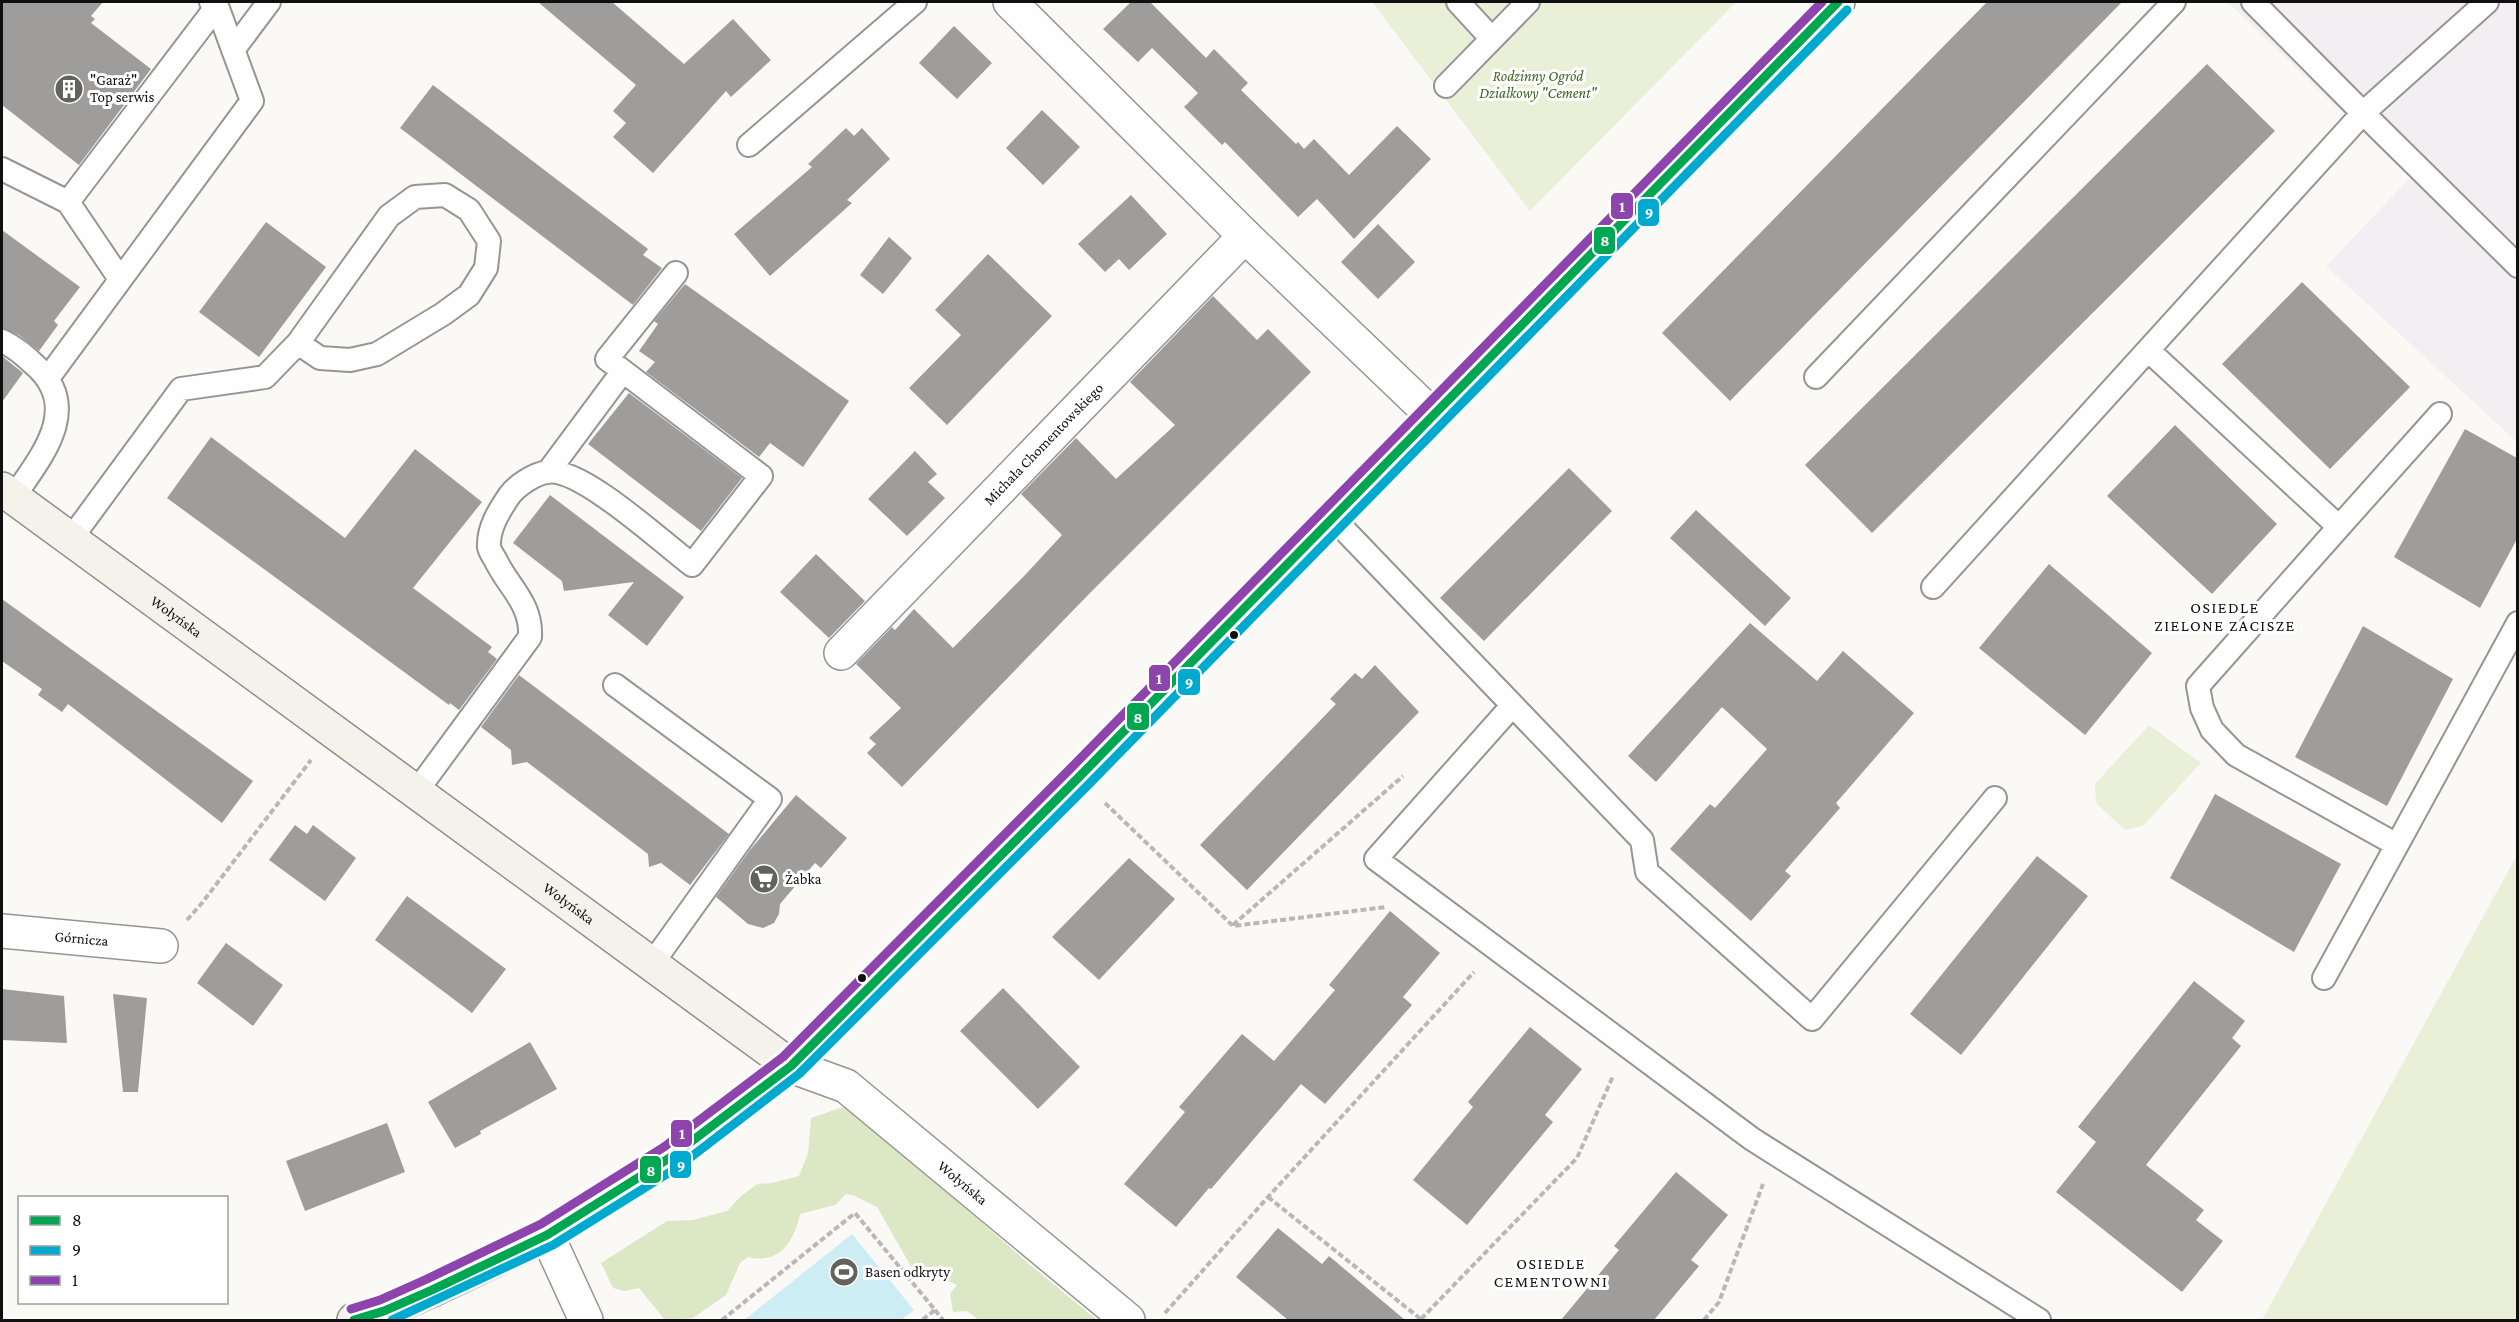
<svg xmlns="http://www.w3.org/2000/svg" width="2519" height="1322" font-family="'Crimson Pro',serif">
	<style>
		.industrial { fill: #f2eef2 }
		.green { fill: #e9f0d7 }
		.forest { fill: #dce7c5 }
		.water { fill: #cdedf5 }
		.building { fill: #9f9d9b }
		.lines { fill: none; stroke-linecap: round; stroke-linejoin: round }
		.lane-casing { stroke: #969594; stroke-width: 26 }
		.street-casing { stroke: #969594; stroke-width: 36 }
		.secondary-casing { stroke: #8c8c8a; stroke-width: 36 }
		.path { stroke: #b9b8b8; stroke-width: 4; stroke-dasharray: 6 3; stroke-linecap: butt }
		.lane { stroke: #fefefe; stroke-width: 22 }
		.street { stroke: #fefefe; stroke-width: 33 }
		.secondary { stroke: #f5f2ec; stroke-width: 33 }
		.bus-1-casing { stroke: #fff; stroke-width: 14 }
		.bus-2-casing { stroke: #fff; stroke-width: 14 }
		.bus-3-casing { stroke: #fff; stroke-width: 14 }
		.bus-1 { stroke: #00a651; stroke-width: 9 }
		.bus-2 { stroke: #00a9ce; stroke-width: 9 }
		.bus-3 { stroke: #8e44ad; stroke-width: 9 }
		.bus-dot { fill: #101010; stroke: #fff; stroke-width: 2 }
		.labels { text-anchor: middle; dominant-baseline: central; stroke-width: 6; stroke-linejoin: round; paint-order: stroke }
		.park-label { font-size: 15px; font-style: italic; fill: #3c6622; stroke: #fff }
		.poi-label { font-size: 15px; fill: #101010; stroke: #fff; text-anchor: start }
		.street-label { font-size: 15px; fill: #101010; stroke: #fff }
		.neighbourhood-label { font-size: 16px; letter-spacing: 1.5px; fill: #101010; stroke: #fff }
		.line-badge { stroke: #fff; stroke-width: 2 }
		.badge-label { font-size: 16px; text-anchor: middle; font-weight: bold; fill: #fff }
	</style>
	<rect width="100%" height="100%" fill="#fbf9f6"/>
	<!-- industrial -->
	<path class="industrial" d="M2228 2H2517V442L2326 266 2410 178Z"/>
	<!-- green -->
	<path class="green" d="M1372 2H1736L1530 211Z
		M2149 725 2201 763 2143 826 2125 830 2096 803 2095 784Z
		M2517 855V1320H2262Z"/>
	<!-- forest -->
	<path class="forest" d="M849 1105 1029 1264 1097 1320H979L967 1311 953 1312 950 1294 957 1285 932 1273 912 1268 877 1207 855 1196 846 1194 835 1205 800 1214C794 1242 779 1265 748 1257L740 1263 726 1295 693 1318 665 1320 639 1288 625 1291 613 1288 601 1263 667 1221 693 1220 727 1211 741 1196 757 1184 772 1183 799 1176 808 1153 811 1118Z"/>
	<!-- water -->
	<path class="water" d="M852 1234 914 1310 901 1320H744Z"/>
	<!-- building -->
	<path class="building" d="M2 2H103L91 16 95 19 91 23 151 69 79 165 2 105Z
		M538 2H612L684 64 733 19 771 60 731 97 726 91 653 173 613 137 626 123 613 111 636 85Z
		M1131 2H1150L1206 58 1214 49 1248 83 1241 90 1296 144 1298 142 1304 149 1314 139 1349 175 1397 126 1431 159 1354 239 1317 199 1298 217 1225 142 1222 145 1184 107 1198 93 1152 48 1138 62 1103 29Z
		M1987 2H2122L1730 401 1662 333Z
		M954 26 992 63 957 99 919 63Z
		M2207 64 2275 131 1872 533 1805 465Z
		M433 85 648 249 643 255 662 268 633 305 400 128Z
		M1042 110 1080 147 1043 185 1006 148Z
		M846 128 854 136 862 128 890 159 847 200 852 203 770 276 734 234 812 167 808 164Z
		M1131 195 1167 234 1129 270 1119 259 1105 272 1078 244Z
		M266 222 326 267 259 357 199 312Z
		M1378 224 1415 262 1378 299 1341 262Z
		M2 230 80 287 54 321 58 325 39 351 19 335 2 328Z
		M889 237 912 258 883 294 860 275Z
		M988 254 1052 316 947 425 909 388 961 335 935 310Z
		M2302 282 2410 387 2330 469 2222 364Z
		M685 284 849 401 803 467 770 443 759 457 646 372 655 362 639 351 658 324 654 321Z
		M1213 296 1257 340 1268 329 1311 372 1089 594 902 787 867 753 876 744 869 738 901 708 856 664 892 627 895 630 914 609 953 648 1026 574 1062 535 1021 494 1076 438 1116 479 1175 425 1130 382Z
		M2 356 23 373 2 402Z
		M629 393 742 478 701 531 588 444Z
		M2175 425 2277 524 2212 594 2107 496Z
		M2465 429 2517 458V539L2480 608 2394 557Z
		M211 437 345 538 415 449 482 502 413 588 492 647 488 652 497 659 459 710 450 703 449 705 167 498Z
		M915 451 937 474 928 482 945 498 907 536 868 499Z
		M1569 468 1612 511 1484 641 1440 598Z
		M550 495 684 597 647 646 608 615 634 582 564 591 562 581 513 543Z
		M1696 510 1791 598 1765 626 1670 538Z
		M816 554 865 601 829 638 780 592Z
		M2049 564 2152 653 2085 735 1979 648Z
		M2 599 253 781 222 823 68 704 62 712 38 695 42 689 2 661Z
		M1750 623 1817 681 1843 651 1914 713 1836 803 1840 808 1785 871 1791 876 1751 921 1670 849 1710 804 1715 808 1767 749 1722 707 1656 782 1628 756Z
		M2363 626 2453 679 2387 806 2295 757Z
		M1375 665 1419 712 1247 890 1200 845 1336 704 1330 699 1355 673 1362 679Z
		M519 675 729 834 690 885 661 863 649 867 648 854 527 762 512 765 511 750 481 727Z
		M2215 794 2341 864 2294 952 2170 878Z
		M796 795 847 838 821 868 815 863 780 904 779 914 774 923 763 928 748 924 716 897 750 850Z
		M295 825 307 834 313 825 356 858 325 901 269 860Z
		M2037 856 2088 896 1961 1055 1910 1014Z
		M1129 858 1175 899 1099 980 1052 937Z
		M407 896 506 969 472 1013 375 940Z
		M1390 911 1440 953 1403 997 1412 1005 1325 1104 1301 1084 1211 1189 1209 1188 1176 1227 1124 1184 1185 1112 1179 1107 1242 1034 1274 1061 1335 990 1329 985Z
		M226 943 283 985 253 1026 197 983Z
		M2194 981 2245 1021 2232 1038 2241 1046 2146 1165 2204 1210 2196 1220 2223 1241 2182 1292 2056 1192 2096 1142 2078 1127Z
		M1003 988 1080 1067 1038 1109 960 1031Z
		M2 989 64 996 67 1043 2 1040Z
		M113 994 147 998 138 1092H123Z
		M1530 1027 1582 1069 1545 1115 1553 1122 1467 1225 1413 1180 1473 1107 1468 1102Z
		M530 1042 557 1089 480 1131 481 1134 455 1148 428 1102Z
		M387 1123 405 1172 305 1211 286 1161Z
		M1676 1172 1728 1215 1691 1260 1699 1266 1654 1320H1561L1619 1250 1614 1246Z
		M1278 1228 1322 1264 1329 1256 1405 1320H1288L1236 1277Z"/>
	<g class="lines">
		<!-- lane casing -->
		<g class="lane-casing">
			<path id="lane" d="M1458 2 1492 39
				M2487 2 2363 113 2518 266
				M233 50 269 2
				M1446 86 1528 2
				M749 145 915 2
				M2 169 68 202 217 6 211 2
				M68 202 120 279
				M2 341C17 348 26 357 38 368 82 411 39 459 13 498
				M2148 350 2339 527 2198 686 2202 708 2212 730 2236 755 2397 845 2518 623
				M1816 377 2174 2
				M48 378 252 101 217 6
				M548 472 623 371
				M1333 518 1642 840 1647 872 1812 1019 1995 798
				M2339 527 2440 414
				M70 540 181 389 265 377 298 343 389 216 415 197 445 195 469 210 489 241 486 268 469 295 443 314 377 354 350 360 320 358 298 343
				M1933 587 2363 113 2253 2
				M615 685 770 799 651 965
				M1512 706 1376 859 1752 1139 2039 1320
				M416 792 530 637C532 603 508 587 495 559 493 556 490 551 489 547 488 528 499 511 509 496 516 486 534 474 547 472 580 466 664 544 692 565L761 476 607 359 676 273
				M2324 978 2397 845"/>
		</g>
		<!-- street casing -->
		<g class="street-casing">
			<g id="street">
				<path d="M1010 2 1245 236 1432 415"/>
				<path id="s1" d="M841 653 1245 236"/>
				<path id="s2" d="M2 931 161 946"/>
				<path id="s3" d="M791 1066 846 1086 1128 1320"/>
				<path d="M547 1235 586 1320"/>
			</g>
		</g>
		<!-- secondary casing -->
		<g class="secondary-casing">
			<g id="secondary">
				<path id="s4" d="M2 489 791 1066"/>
				<path d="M354 1320 384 1311 432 1290 547 1235 671 1157 791 1066 1079 777 1838 2"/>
			</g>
		</g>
		<!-- path -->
		<path class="path" d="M1105 803 1233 926 1386 907
			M187 920 202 903 311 760
			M1233 925 1403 776
			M1268 1197 1422 1320
			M935 1310 943 1320
			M1165 1313 1268 1197 1474 972
			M1421 1319 1577 1158 1613 1076
			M722 1320 855 1213 935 1310 922 1320
			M1704 1320 1719 1302 1763 1184"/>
		<!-- lane -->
		<use href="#lane" class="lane"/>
		<!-- street -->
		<use href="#street" class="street"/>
		<!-- secondary -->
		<use href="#secondary" class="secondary"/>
		<!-- bus-1 casing -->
		<g class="bus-1-casing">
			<path id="bus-1" d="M354 1320 384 1311 432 1290 547 1235 671 1157 791 1066 1079 777 1838 2"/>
		</g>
		<!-- bus-2 casing -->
		<g class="bus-2-casing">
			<path id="bus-2" d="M392 1320 553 1245 678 1167 799 1074 1088 785 1847 10"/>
		</g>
		<!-- bus-3 casing -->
		<g class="bus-3-casing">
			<path id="bus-3" d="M351 1309 380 1300 427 1279 541 1224 664 1147 783 1057 1070 769 1822 2"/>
		</g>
		<!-- bus-1 -->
		<use href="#bus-1" class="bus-1"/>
		<!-- bus-2 -->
		<use href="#bus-2" class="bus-2"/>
		<!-- bus-3 -->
		<use href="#bus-3" class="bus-3"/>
	</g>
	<!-- icons -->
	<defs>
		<g id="building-disc" transform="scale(1.5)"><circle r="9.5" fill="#626260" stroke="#fff"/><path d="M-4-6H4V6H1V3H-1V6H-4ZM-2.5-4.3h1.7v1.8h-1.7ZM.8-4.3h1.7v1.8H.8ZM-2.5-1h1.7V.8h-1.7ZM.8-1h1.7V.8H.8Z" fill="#fff"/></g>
		<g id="supermarket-disc" transform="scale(1.5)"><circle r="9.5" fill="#626260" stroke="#fff"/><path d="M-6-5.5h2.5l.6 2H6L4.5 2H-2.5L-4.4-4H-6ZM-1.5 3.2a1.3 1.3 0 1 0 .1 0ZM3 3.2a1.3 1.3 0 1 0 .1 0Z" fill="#fff"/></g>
		<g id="stadium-disc" transform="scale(1.5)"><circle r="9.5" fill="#626260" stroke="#fff"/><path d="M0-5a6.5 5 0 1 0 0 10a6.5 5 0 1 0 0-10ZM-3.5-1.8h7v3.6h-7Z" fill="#fff"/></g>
	</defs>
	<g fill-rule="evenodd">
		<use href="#building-disc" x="69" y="89"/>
		<use href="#supermarket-disc" x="764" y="879"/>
		<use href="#stadium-disc" x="844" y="1272"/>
	</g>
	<!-- markers -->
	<g class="bus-dot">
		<circle cx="1234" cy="635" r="5"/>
		<circle cx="862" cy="978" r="5"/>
	</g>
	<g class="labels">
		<!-- park labels -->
		<g class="park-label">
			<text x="1538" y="76">Rodzinny Ogród<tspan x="1538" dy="17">Działkowy "Cement"</tspan></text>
		</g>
		<!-- poi labels -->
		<g class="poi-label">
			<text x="90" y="80">"Garaż"<tspan x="90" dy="17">Top serwis</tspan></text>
			<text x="785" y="879">Żabka</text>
			<text x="865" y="1272">Basen odkryty</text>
		</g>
		<!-- street labels -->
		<g class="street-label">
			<text stroke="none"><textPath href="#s1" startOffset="291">Michała Chomentowskiego</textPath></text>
			<text stroke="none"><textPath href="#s4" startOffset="216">Wołyńska</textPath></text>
			<text stroke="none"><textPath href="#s4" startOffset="702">Wołyńska</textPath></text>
			<text stroke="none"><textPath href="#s2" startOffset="80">Górnicza</textPath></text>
			<text stroke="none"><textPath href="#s3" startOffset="210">Wołyńska</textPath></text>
		</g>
		<!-- neighbourhood labels -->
		<g class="neighbourhood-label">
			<text x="2225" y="607">OSIEDLE<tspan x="2225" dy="18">ZIELONE ZACISZE</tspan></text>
			<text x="1551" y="1263">OSIEDLE<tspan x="1551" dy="18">CEMENTOWNI</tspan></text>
		</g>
	</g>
	<g class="line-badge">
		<rect x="1610" y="192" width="24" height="28" rx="6" fill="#8e44ad"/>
		<rect x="1637" y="198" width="23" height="29" rx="6" fill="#00a9ce"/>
		<rect x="1593" y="226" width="23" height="29" rx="6" fill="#00a651"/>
		<rect x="1148" y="664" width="23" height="28" rx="6" fill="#8e44ad"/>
		<rect x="1177" y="668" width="24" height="28" rx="6" fill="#00a9ce"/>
		<rect x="1126" y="702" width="24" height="29" rx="6" fill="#00a651"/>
		<rect x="670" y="1119" width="23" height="29" rx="6" fill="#8e44ad"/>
		<rect x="669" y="1150" width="23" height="29" rx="6" fill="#00a9ce"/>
		<rect x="639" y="1155" width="23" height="29" rx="6" fill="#00a651"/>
	</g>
	<g class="badge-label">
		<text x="1622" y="212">1</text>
		<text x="1649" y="218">9</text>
		<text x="1605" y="246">8</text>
		<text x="1159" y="684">1</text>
		<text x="1189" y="688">9</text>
		<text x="1138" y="723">8</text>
		<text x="682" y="1139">1</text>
		<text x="681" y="1171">9</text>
		<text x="651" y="1176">8</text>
	</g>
	<!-- border -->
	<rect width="2519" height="1322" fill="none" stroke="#101010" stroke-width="6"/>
	<!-- legend -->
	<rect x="18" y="1196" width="210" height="108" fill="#ffffff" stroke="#9f9f9f" stroke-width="1.5"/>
	<rect x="30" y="1216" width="30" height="9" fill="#00a651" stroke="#9f9f9f" stroke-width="1.5"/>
	<text x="72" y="1226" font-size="18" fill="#101010">8</text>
	<rect x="30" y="1246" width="30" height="9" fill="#00a9ce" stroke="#9f9f9f" stroke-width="1.5"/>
	<text x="72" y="1256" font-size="18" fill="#101010">9</text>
	<rect x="30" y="1276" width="30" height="9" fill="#8e44ad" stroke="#9f9f9f" stroke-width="1.5"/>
	<text x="72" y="1286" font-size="18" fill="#101010">1</text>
</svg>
